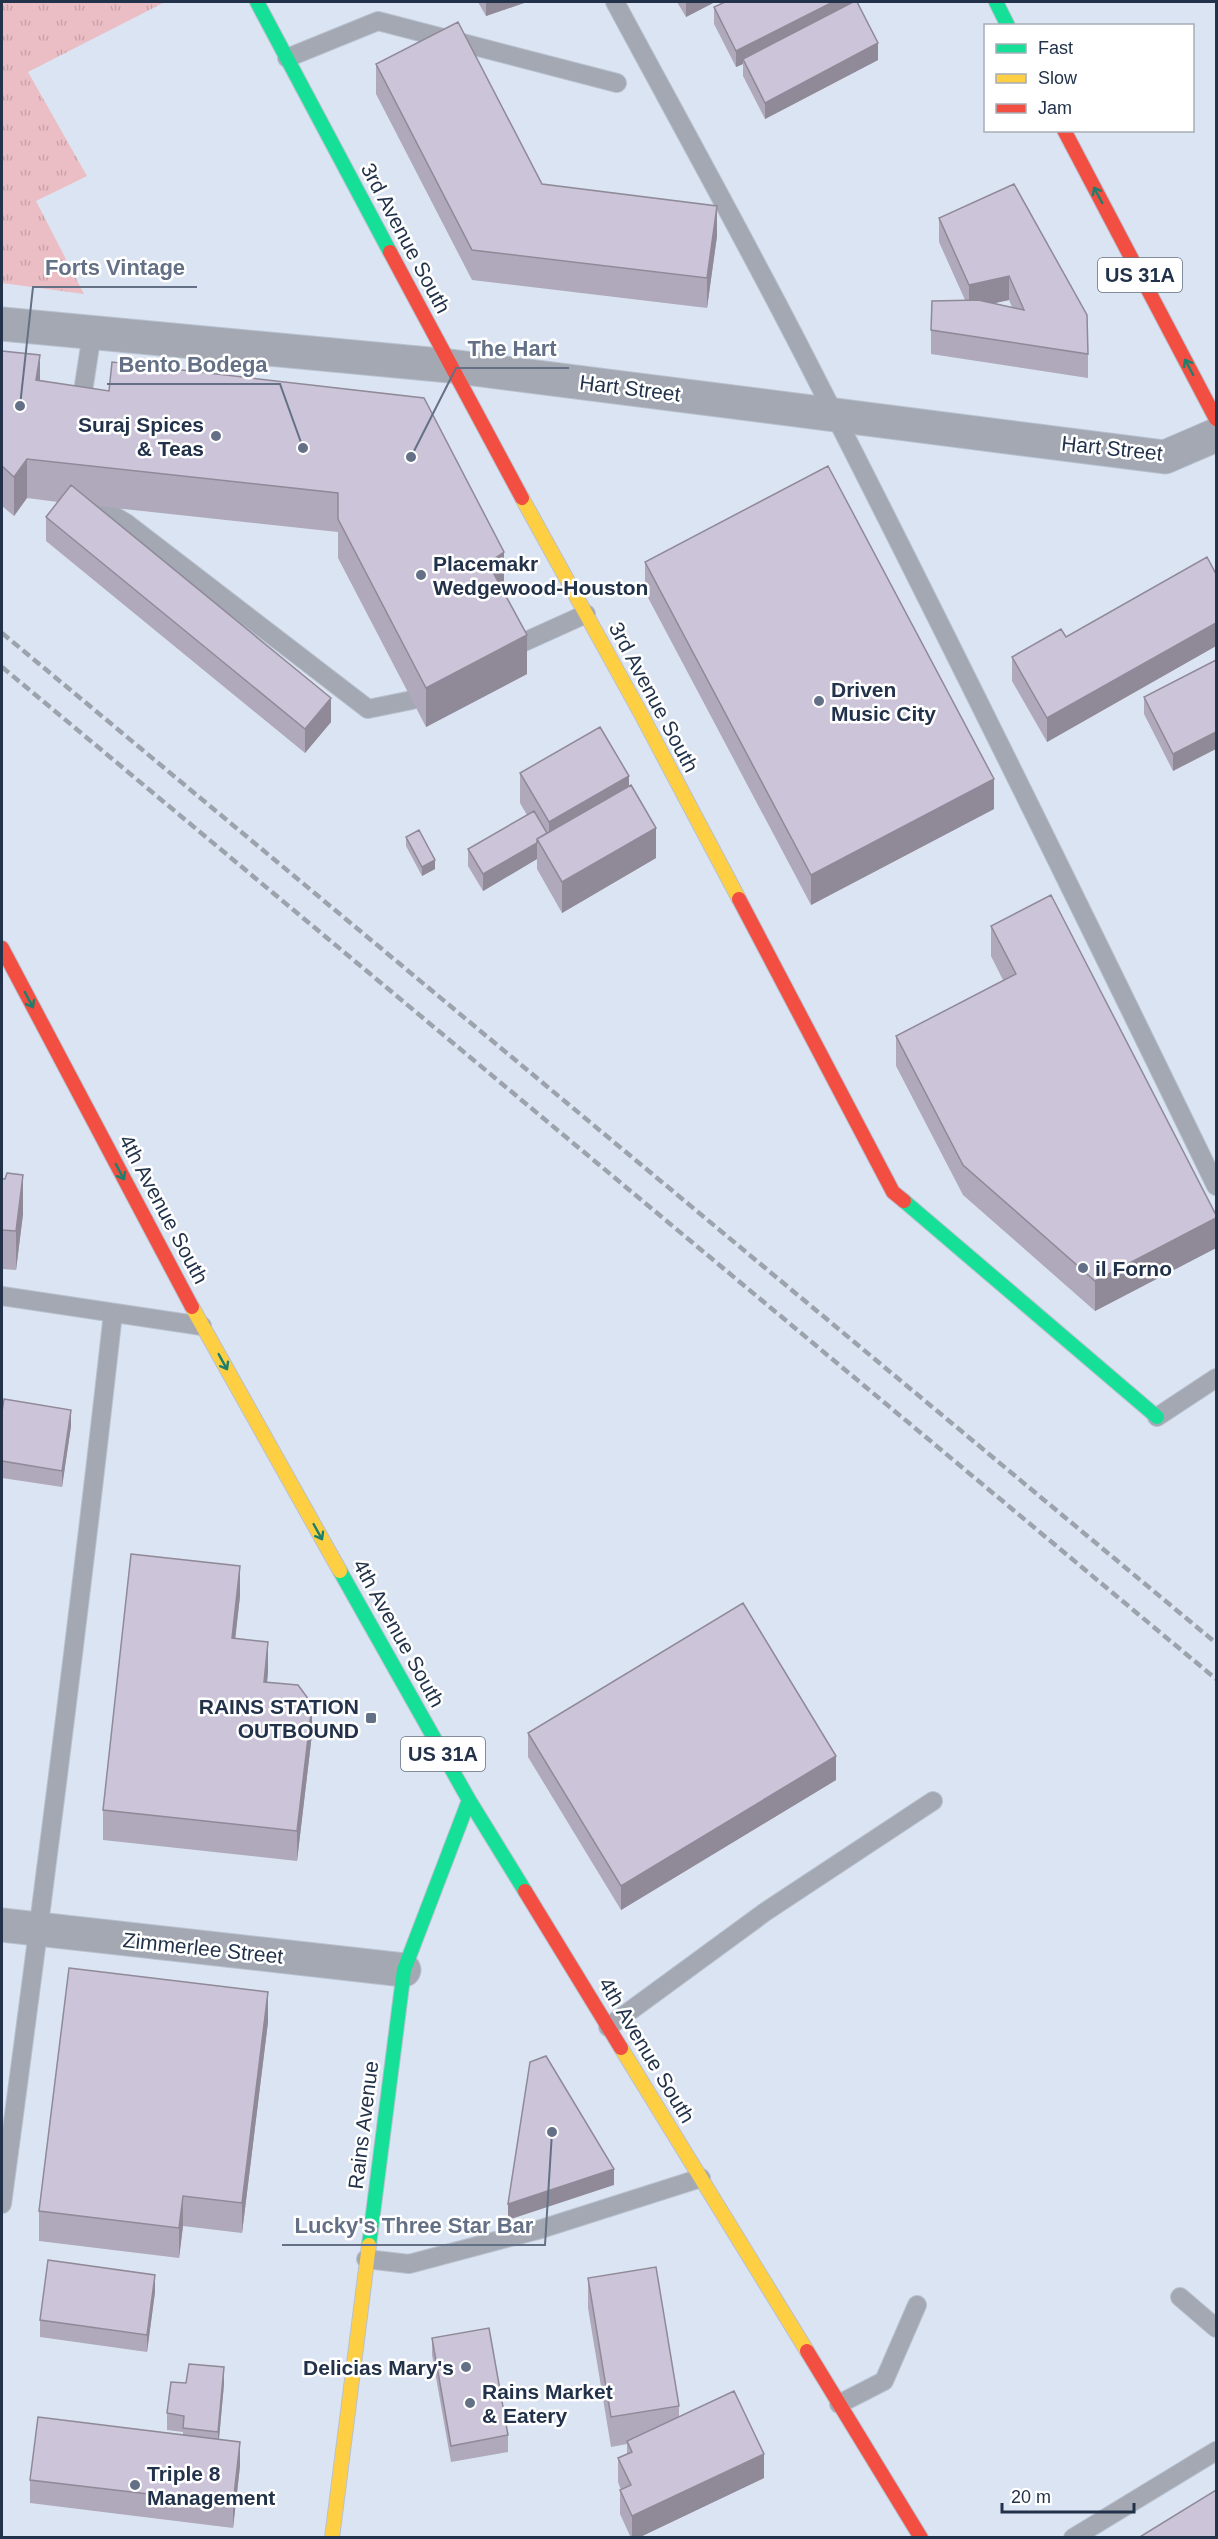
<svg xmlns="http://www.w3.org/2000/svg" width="1218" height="2539" font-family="Arial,sans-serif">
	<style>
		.park { fill: url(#park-tufts) }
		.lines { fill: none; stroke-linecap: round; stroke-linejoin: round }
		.lane-casing { stroke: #b8c1cf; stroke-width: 20 }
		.street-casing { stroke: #b8c1cf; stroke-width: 35 }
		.fast-casing { stroke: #b8c1cf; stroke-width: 16 }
		.slow-casing { stroke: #b8c1cf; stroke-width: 16 }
		.jam-casing { stroke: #b8c1cf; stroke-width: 16 }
		.lane { stroke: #a3a8b3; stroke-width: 18 }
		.street { stroke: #a3a8b3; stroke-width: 33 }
		.fast { stroke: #16e098; stroke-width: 14 }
		.slow { stroke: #ffcf43; stroke-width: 14 }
		.jam { stroke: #f24e42; stroke-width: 14 }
		.rail { stroke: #9ca3ad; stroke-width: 4.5; stroke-dasharray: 9 4.5; stroke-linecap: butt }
		.wall { fill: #afa9bb; fill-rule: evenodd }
		.shaded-wall { fill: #8f8998 }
		.building { fill: #ccc4d9; stroke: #8f8998; stroke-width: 1.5 }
		.oneway { stroke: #1d806d }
		.poi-dot { fill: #637085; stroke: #fff; stroke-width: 2 }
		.labels { text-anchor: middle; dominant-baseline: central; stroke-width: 5; stroke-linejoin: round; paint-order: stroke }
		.shield { fill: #fff; stroke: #647080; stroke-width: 1.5 }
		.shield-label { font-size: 20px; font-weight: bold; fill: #22324a }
		.street-label { font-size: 21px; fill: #22324a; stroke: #fff }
		.poi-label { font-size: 21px; font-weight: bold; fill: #22324a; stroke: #fff; text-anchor: start }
		.leader { fill: none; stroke: #637085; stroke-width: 2 }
		.callout-dot { fill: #637085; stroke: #fff; stroke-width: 2 }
		.callout-label { font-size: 22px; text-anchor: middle; font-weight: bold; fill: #637085; stroke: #fff; stroke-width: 5; stroke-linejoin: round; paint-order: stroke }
	</style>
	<defs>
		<pattern id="park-tufts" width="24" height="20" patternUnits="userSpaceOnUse" patternTransform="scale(1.5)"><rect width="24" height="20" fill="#ebbdc4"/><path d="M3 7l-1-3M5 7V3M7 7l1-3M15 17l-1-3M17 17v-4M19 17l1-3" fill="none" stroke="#c9a3aa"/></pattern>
	</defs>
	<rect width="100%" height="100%" fill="#dbe4f2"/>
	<!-- park -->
	<path class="park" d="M2 2H165L28 72 87 176 36 201 84 294 2 283Z"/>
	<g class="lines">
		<!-- lane casing -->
		<g class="lane-casing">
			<path id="lane" d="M615 2C678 119 743 236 804 355 945 630 1081 908 1216 1186
				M287 58 378 21 617 83
				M80 411 92 333
				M98 506 126 523 368 709 412 700
				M513 647 586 614
				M2 1296 202 1326
				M1157 1417 1216 1378
				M608 2027 765 1912 933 1801
				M2 2204C42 1907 80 1610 113 1313
				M366 2259 409 2264 541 2229 701 2178
				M1180 2297 1216 2328
				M839 2404 884 2381 917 2305
				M1073 2538 1216 2451"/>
		</g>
		<!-- street casing -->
		<g class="street-casing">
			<path id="street" d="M2 324 450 366 1165 457 1216 435
				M2 1925 404 1970"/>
		</g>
		<!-- fast casing -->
		<g class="fast-casing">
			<path id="fast" d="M257 2 390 252
				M996 2 1008 26
				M904 1201 1157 1417
				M340 1571 469 1800 525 1891
				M369 2245 404 1970 469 1800"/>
		</g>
		<!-- slow casing -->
		<g class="slow-casing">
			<path id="slow" d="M522 498 640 712 739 899
				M192 1307 340 1571
				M621 2048 807 2351
				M332 2538 369 2245"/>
		</g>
		<!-- jam casing -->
		<g class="jam-casing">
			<path id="jam" d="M1064 130 1216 419
				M390 252 522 498
				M739 899 893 1192 904 1201
				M2 948 192 1307
				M525 1891 621 2048
				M807 2351 921 2538"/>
		</g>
		<!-- lane -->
		<use href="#lane" class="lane"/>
		<!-- street -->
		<use href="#street" class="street"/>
		<!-- fast -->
		<use href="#fast" class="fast"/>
		<!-- slow -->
		<use href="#slow" class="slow"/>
		<!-- jam -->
		<use href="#jam" class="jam"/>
		<!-- rail -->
		<path class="rail" d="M2 633 1216 1643
			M2 667 1216 1679"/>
	</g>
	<!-- wall -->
	<path class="wall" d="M478 2H527L486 16Z
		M677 2H715L686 17Z
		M850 2 878 60 765 119 743 76V64L736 67 714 24V7Z
		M376 64 542 184 717 236 707 308 472 280 376 94Z
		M1014 184 1088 354V378L931 354V330L965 300 939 242V218ZM1009 300 1012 307 993 303Z
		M2 351 40 381 109 391 424 398 504 591 527 674 426 727 338 558V532L96 506 331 722 305 753 46 541V517L58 502 27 498 14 516 2 506Z
		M645 562 994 809 811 905 645 592Z
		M1216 574V646L1047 742 1012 681V657L1066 637Z
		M1216 660 1173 771 1144 714V697Z
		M520 773 629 786 656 858 562 913 537 869V859L483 891 468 866V849L527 815 520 803Z
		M406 837 435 869 422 876 406 846Z
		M991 926 1216 1215V1248L1095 1311 963 1195 896 1066V1036L1003 980 991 956Z
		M2 1179 23 1214 16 1270 2 1269Z
		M2 1412 71 1426 62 1487 2 1478Z
		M240 1596 235 1638 268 1672 267 1682 312 1734 297 1861 103 1840V1810Z
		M528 1733 836 1780 621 1910 528 1757Z
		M268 2022 242 2233 183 2226 179 2258 39 2241V2211Z
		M588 2278 679 2406V2417L764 2478 638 2538H631L620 2514V2490H621L618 2482V2458L627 2455V2444L611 2447 588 2308Z
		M155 2292 147 2352 40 2337V2320Z
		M432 2338 508 2435V2452L451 2462 432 2355Z
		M186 2383 224 2384 219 2439 240 2466 233 2528 30 2503V2480L183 2435V2432L167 2430V2413Z"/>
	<!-- shaded-wall -->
	<path class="shaded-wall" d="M486 2H527L486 16Z
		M686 2H715L686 17Z
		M833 2H850V10L743 59V64L736 67V51Z
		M878 43V60L765 119V103Z
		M717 206V236L707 308V278Z
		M1009 276V300L969 309V285Z
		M40 355V394L36 380Z
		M27 459V498L14 516V477Z
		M504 552V591L488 563Z
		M1216 623V646L1047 742V718Z
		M527 635V674L426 727V688Z
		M331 698V722L305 753V729Z
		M1216 732V749L1173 771V754Z
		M629 776V806L549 836V822Z
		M994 779V809L811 905V875Z
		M656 828V858L562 913V882Z
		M537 843V859L483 891V874Z
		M435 860V869L422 876V867Z
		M23 1175V1214L16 1270V1231Z
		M1216 1218V1248L1095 1311V1281Z
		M71 1410V1426L62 1487V1471Z
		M240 1566V1596L232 1668V1638Z
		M268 1642V1672L264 1712V1682Z
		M312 1704V1734L297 1861V1831Z
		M836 1756V1780L621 1910V1886Z
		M268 1992V2022L242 2233V2203Z
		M614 2169V2185L508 2220V2204Z
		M183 2196V2226L179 2258V2228Z
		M155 2275V2292L147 2352V2335Z
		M224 2367V2384L218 2449V2432Z
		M240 2442V2466L233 2528V2504Z
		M764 2454V2478L638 2538H632V2516Z"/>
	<!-- building -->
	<path class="building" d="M725 2H833L736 51 714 7Z
		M853 2H857L878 43 765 103 743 59Z
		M458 22 542 184 717 206 707 278 472 250 376 64Z
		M1014 184 1087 315 1088 354 931 330 932 301 978 300 1024 310 1009 276 969 285 939 218Z
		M2 351 40 355 36 380 109 391 112 362 424 398 504 552 488 563 527 635 426 688 338 519V493L27 459 14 477 2 466Z
		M828 466 994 779 811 875 645 562Z
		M71 485 331 698 305 729 46 517Z
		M1207 557 1216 574V623L1047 718 1012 657 1061 629 1066 637Z
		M1216 660V732L1173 754 1144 697Z
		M600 727 629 776 549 822 520 773Z
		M631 785 656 828 562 882 537 839Z
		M534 811 547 833 537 839V843L483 874 468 849Z
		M419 830 435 860 422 867 406 837Z
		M1051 895 1216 1215V1218L1095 1281 963 1165 896 1036 1016 974 991 926Z
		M7 1173 23 1175 16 1231 2 1230V1179H5Z
		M4 1399 71 1410 62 1471 2 1461V1412Z
		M131 1554 240 1566 232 1638 268 1642 264 1682 298 1685 312 1704 297 1831 103 1810Z
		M743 1603 836 1756 621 1886 528 1733Z
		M69 1968 268 1992 242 2203 183 2196 179 2228 39 2211Z
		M546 2056 614 2169 508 2204 530 2062Z
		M48 2260 155 2275 147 2335 40 2320Z
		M656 2267 679 2406 611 2417 588 2278Z
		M489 2328 508 2435 451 2446 432 2338Z
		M189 2364 224 2367 218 2432 183 2428 184 2416 167 2413 171 2382 186 2383Z
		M734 2391 764 2454 632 2516 620 2490 631 2485 618 2458 632 2452 627 2441Z
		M38 2417 240 2442 233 2504 30 2480Z
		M1216 2490V2538H1138Z"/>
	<!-- one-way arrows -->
	<defs><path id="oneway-shaft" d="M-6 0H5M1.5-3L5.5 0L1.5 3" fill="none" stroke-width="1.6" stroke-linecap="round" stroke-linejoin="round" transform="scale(1.5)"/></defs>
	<g class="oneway">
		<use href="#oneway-shaft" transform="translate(1098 195) rotate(-118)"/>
		<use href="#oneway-shaft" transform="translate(1189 367) rotate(-118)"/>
		<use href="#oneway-shaft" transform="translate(29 1000) rotate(62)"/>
		<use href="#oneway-shaft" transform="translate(120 1172) rotate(62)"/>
		<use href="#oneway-shaft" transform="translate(223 1362) rotate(61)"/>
		<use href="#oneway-shaft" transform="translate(318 1532) rotate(61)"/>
	</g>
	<!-- markers -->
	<g class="poi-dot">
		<circle cx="216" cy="436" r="6"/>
		<circle cx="421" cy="575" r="6"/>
		<circle cx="819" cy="701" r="6"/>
		<circle cx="1083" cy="1268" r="6"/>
		<rect x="365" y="1712" width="12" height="12" rx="3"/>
		<circle cx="466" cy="2367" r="6"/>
		<circle cx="470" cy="2403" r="6"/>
		<circle cx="135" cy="2485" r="6"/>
	</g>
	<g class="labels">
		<!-- shield labels -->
		<g class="shield">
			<rect x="1098" y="258" width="84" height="34" rx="4.5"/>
			<rect x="401" y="1737" width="84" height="34" rx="4.5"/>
		</g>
		<g class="shield-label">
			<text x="1140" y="275">US 31A</text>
			<text x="443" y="1754">US 31A</text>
		</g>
		<!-- street labels -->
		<g class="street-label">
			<text transform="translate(406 238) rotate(62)">3rd Avenue South</text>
			<text transform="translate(630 388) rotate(7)">Hart Street</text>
			<text transform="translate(1112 448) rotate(6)">Hart Street</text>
			<text transform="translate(654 697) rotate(62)">3rd Avenue South</text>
			<text transform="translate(164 1209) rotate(62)">4th Avenue South</text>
			<text transform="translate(399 1633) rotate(61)">4th Avenue South</text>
			<text transform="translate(203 1948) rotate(6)">Zimmerlee Street</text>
			<text transform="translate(647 2050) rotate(59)">4th Avenue South</text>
			<text transform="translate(363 2125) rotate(-83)">Rains Avenue</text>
		</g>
		<!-- poi labels -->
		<g class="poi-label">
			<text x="204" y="424" text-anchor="end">Suraj Spices<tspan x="204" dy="24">&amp; Teas</tspan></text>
			<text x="433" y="563">Placemakr<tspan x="433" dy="24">Wedgewood-Houston</tspan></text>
			<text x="831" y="689">Driven<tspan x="831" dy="24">Music City</tspan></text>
			<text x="1095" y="1268">il Forno</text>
			<text x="359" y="1706" text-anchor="end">RAINS STATION<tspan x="359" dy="24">OUTBOUND</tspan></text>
			<text x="454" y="2367" text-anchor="end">Delicias Mary's</text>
			<text x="482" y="2391">Rains Market<tspan x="482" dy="24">&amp; Eatery</tspan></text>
			<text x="147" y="2473">Triple 8<tspan x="147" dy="24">Management</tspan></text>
		</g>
	</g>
	<!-- callouts -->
	<path class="leader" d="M20 406L33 287H197M411 457L456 368H569M303 448L280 384H107M552 2132L545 2245H282"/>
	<g class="callout-dot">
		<circle cx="20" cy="406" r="6"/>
		<circle cx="411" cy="457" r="6"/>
		<circle cx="303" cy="448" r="6"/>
		<circle cx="552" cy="2132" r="6"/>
	</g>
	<g class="callout-label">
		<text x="115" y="275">Forts Vintage</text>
		<text x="512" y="356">The Hart</text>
		<text x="193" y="372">Bento Bodega</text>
		<text x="414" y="2233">Lucky's Three Star Bar</text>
	</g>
	<!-- border -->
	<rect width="1218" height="2539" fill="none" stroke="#22324a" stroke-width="6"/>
	<!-- legend -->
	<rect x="984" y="24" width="210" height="108" fill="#ffffff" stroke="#a7adb7" stroke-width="1.5"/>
	<rect x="996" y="44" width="30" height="9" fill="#16e098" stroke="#a7adb7" stroke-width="1.5"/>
	<text x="1038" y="54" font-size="18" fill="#22324a">Fast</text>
	<rect x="996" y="74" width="30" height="9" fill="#ffcf43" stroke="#a7adb7" stroke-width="1.5"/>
	<text x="1038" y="84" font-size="18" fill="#22324a">Slow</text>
	<rect x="996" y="104" width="30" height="9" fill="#f24e42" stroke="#a7adb7" stroke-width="1.5"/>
	<text x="1038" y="114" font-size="18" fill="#22324a">Jam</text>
	<!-- scale -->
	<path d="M1002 2503v9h132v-9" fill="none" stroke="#22324a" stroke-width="3"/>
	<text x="1011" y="2503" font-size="18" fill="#22324a" stroke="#ffffff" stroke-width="4.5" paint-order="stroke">20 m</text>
</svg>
